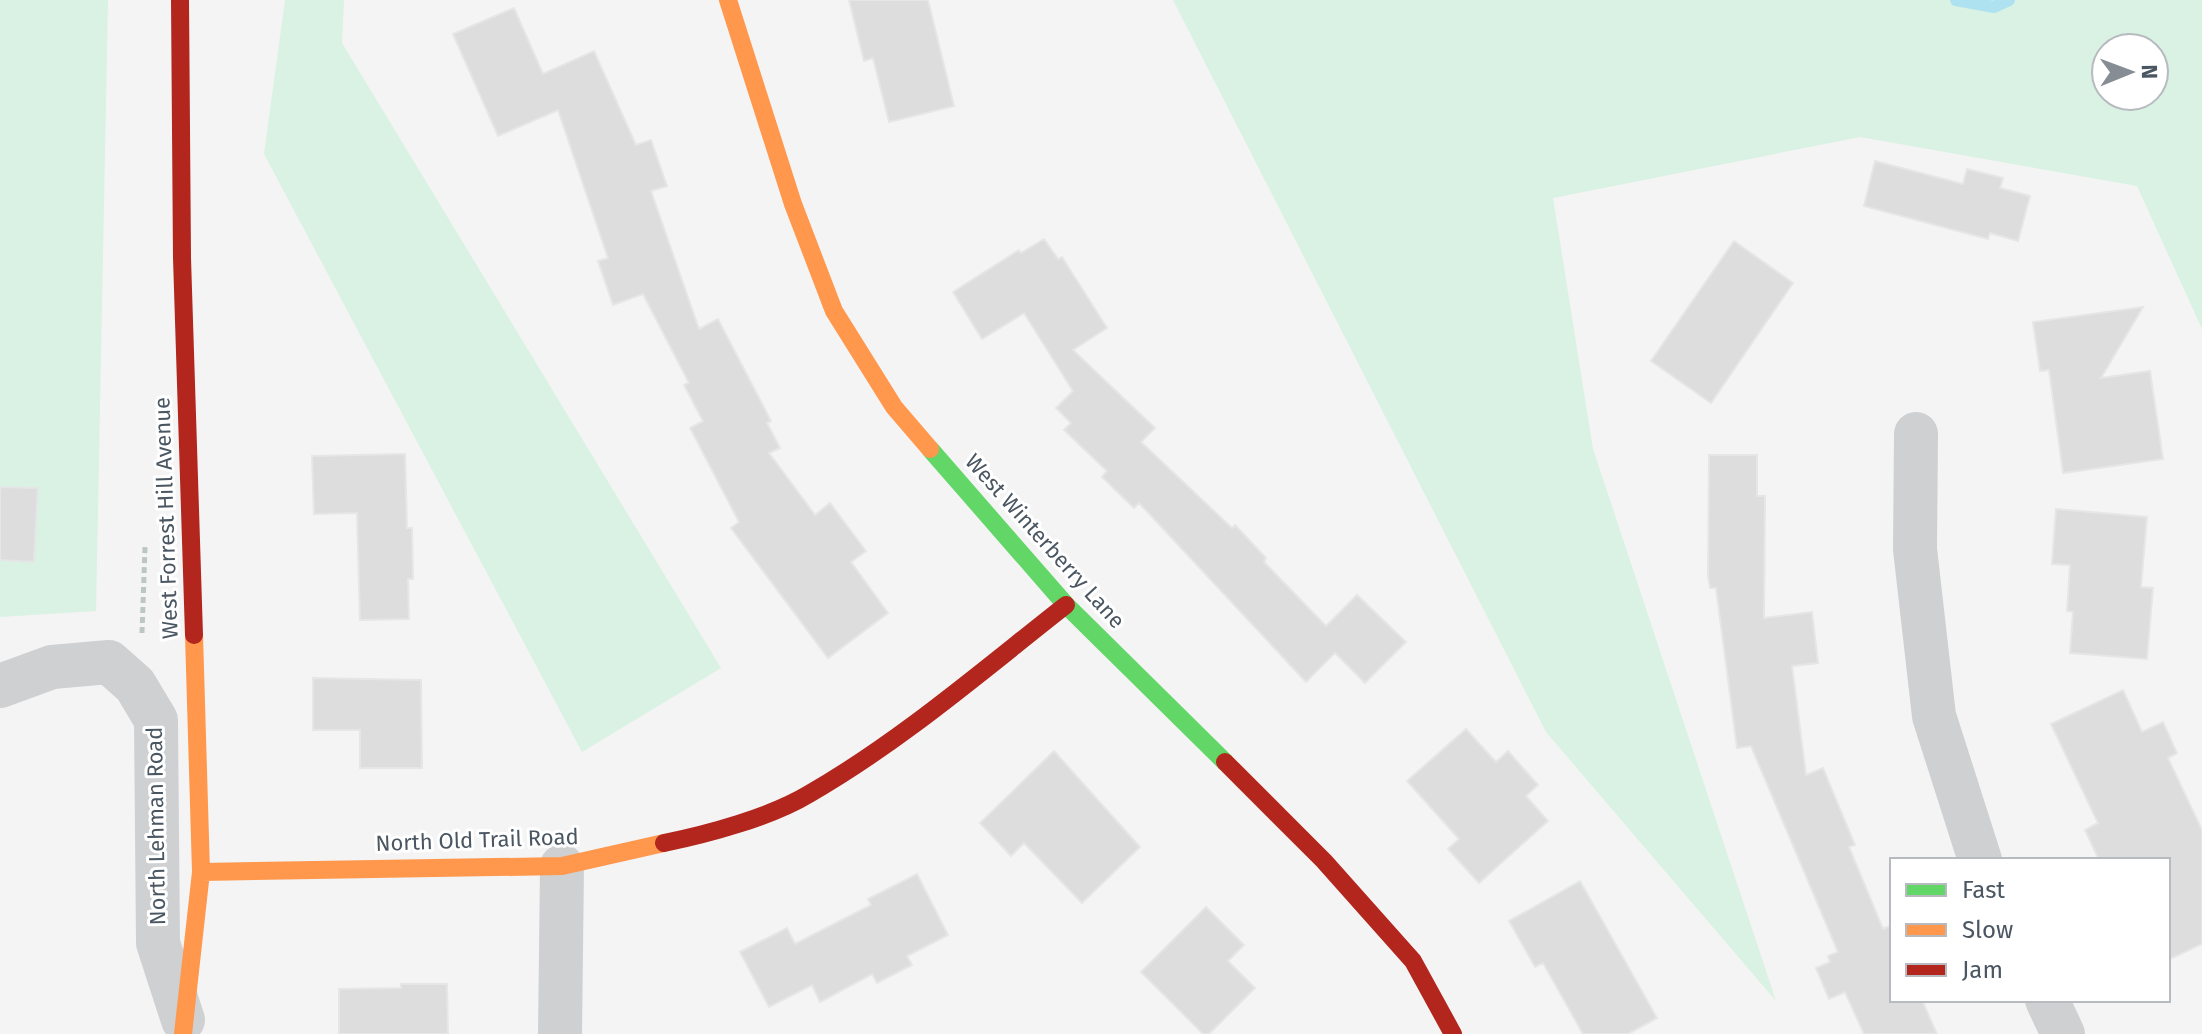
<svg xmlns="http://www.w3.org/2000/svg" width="2202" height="1034" font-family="'Fira Sans',sans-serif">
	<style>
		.green { fill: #d9f2e3; fill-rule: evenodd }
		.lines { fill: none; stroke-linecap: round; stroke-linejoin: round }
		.stream { stroke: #aee2f0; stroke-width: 12 }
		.building { fill: #ddddde; stroke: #e5e6e7; stroke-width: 2 }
		.path { stroke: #bcc7c4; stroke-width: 5; stroke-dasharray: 6 4; stroke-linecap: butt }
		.street { stroke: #ced0d2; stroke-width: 44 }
		.fast { stroke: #63d668; stroke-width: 18 }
		.slow { stroke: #ff974d; stroke-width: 18 }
		.jam { stroke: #b3261e; stroke-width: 18 }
		.labels { text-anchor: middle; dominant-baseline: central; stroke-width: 6; stroke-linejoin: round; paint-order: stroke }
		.street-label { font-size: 22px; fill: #4a5661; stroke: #fff }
	</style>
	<rect width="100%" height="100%" fill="#f4f4f4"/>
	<!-- green -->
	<path class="green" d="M0 0H108L96 611 0 617Z
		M285 0H344L342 43 721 668 582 752 264 154Z
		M1173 0H2202V329L2137 186 1860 137 1553 198 1593 449 1776 1001 1546 732ZM2154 48V96H2106V48Z"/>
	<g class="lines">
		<!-- stream -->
		<path class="stream" d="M1956 0 1994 7 2009 0"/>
	</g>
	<!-- building -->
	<path class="building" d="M849 0H928L954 106 889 122 873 58 864 61Z
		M514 8 543 74 594 51 636 145 651 140 667 186 651 191 699 329 718 319 771 421 767 423 780 448 769 453 815 515 830 503 866 551 851 562 888 613 828 658 731 528 739 522 690 428 703 421 684 385 689 383 643 294 613 305 598 261 608 258 558 110 498 136 453 34Z
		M1875 161 1963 184 1967 169 2003 178 2000 188 2030 196 2018 241 1990 233 1988 239 1864 206Z
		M1044 239 1058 259 1062 257 1107 328 1073 350 1155 428 1141 442 1232 528 1235 525 1266 558 1264 562 1326 626 1357 595 1406 642 1365 683 1335 653 1306 682 1139 503 1134 508 1102 477 1107 471 1064 430 1071 423 1056 408 1073 391 1024 313 982 339 953 292 1019 250 1021 253Z
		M1734 241 1793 283 1711 403 1651 361Z
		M2143 307 2101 378 2150 371 2163 459 2063 473 2049 370 2040 371 2033 322Z
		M405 454 407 528H412L413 579H408L409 619 360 620 357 513 314 514 312 456Z
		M1709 455H1757V496H1765L1764 618 1812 612 1818 663 1792 666 1806 775 1823 768 1855 845 1849 847 1883 929 1892 925V1000H1922L1937 1034H1864L1845 992 1829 999 1816 968 1830 962 1828 956 1838 952 1751 746 1737 748 1716 588H1710L1708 576Z
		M0 487 38 488 34 562 0 560Z
		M2056 509 2147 517 2141 587 2153 588 2147 659 2070 653 2073 612 2067 611 2070 565 2052 564Z
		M313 678 421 680 422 768H360V730H313Z
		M2123 690 2142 732 2163 722 2177 753 2168 758 2202 830V944L2168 960V860H2099L2085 830 2098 823 2051 724Z
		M1466 729 1496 762 1508 751 1538 785 1526 796 1548 821 1479 883 1448 849 1459 839 1407 781Z
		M1054 751 1140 847 1082 903 1024 843 1011 856 980 823Z
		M917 874 948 935 907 956 912 965 877 983 872 974 820 1002 812 985 769 1007 740 952 787 928 795 944 871 905 868 899Z
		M1580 881 1657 1018 1628 1034H1583L1543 963 1535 967 1509 921Z
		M1206 907 1244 945 1228 961 1255 988 1209 1034H1203L1141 972Z
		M401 984H447L448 1034H339V989L401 988Z"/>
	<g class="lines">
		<!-- path -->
		<path class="path" d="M142 633 145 547"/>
		<!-- street -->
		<path class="street" d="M1916 434 1915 549 1934 716 1980 860
			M0 686 52 667 109 662 135 685 156 720 158 943 183 1020
			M2047 1000 2063 1034
			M560 1034 562 866"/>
		<!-- fast -->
		<path class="fast" d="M930 449 1066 605 1225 762"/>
		<!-- slow -->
		<path class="slow" d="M728 0 793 204 834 311 894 407 930 449
			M201 872 562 866 664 843
			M183 1034 201 872 194 635"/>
		<!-- jam -->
		<path class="jam" d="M180 0 182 258 194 635
			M1225 762 1324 861 1413 961 1453 1034
			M664 843C708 834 771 817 809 794 901 741 983 670 1066 605"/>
	</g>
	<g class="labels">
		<!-- street labels -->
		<g class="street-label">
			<text transform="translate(166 518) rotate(-92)">West Forrest Hill Avenue</text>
			<text transform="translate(1045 541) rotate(48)">West Winterberry Lane</text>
			<text transform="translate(156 826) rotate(-91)">North Lehman Road</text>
			<text transform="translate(477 840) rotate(-2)">North Old Trail Road</text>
		</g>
	</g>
	<!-- legend -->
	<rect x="1890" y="858" width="280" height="144" fill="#ffffff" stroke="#b7bbc0" stroke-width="2"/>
	<rect x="1906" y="884" width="40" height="12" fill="#63d668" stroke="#b7bbc0" stroke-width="2"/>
	<text x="1962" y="898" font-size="24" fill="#4a5661">Fast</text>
	<rect x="1906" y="924" width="40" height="12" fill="#ff974d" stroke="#b7bbc0" stroke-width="2"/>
	<text x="1962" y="938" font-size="24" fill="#4a5661">Slow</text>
	<rect x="1906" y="964" width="40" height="12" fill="#b3261e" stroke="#b7bbc0" stroke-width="2"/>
	<text x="1962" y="978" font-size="24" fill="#4a5661">Jam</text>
	<!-- north arrow -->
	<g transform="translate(2130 72) rotate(89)"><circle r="38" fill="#ffffff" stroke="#b7bbc0" stroke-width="2"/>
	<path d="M0-6L14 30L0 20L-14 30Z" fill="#868d94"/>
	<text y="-12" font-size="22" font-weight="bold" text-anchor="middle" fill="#4a5661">N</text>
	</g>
</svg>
